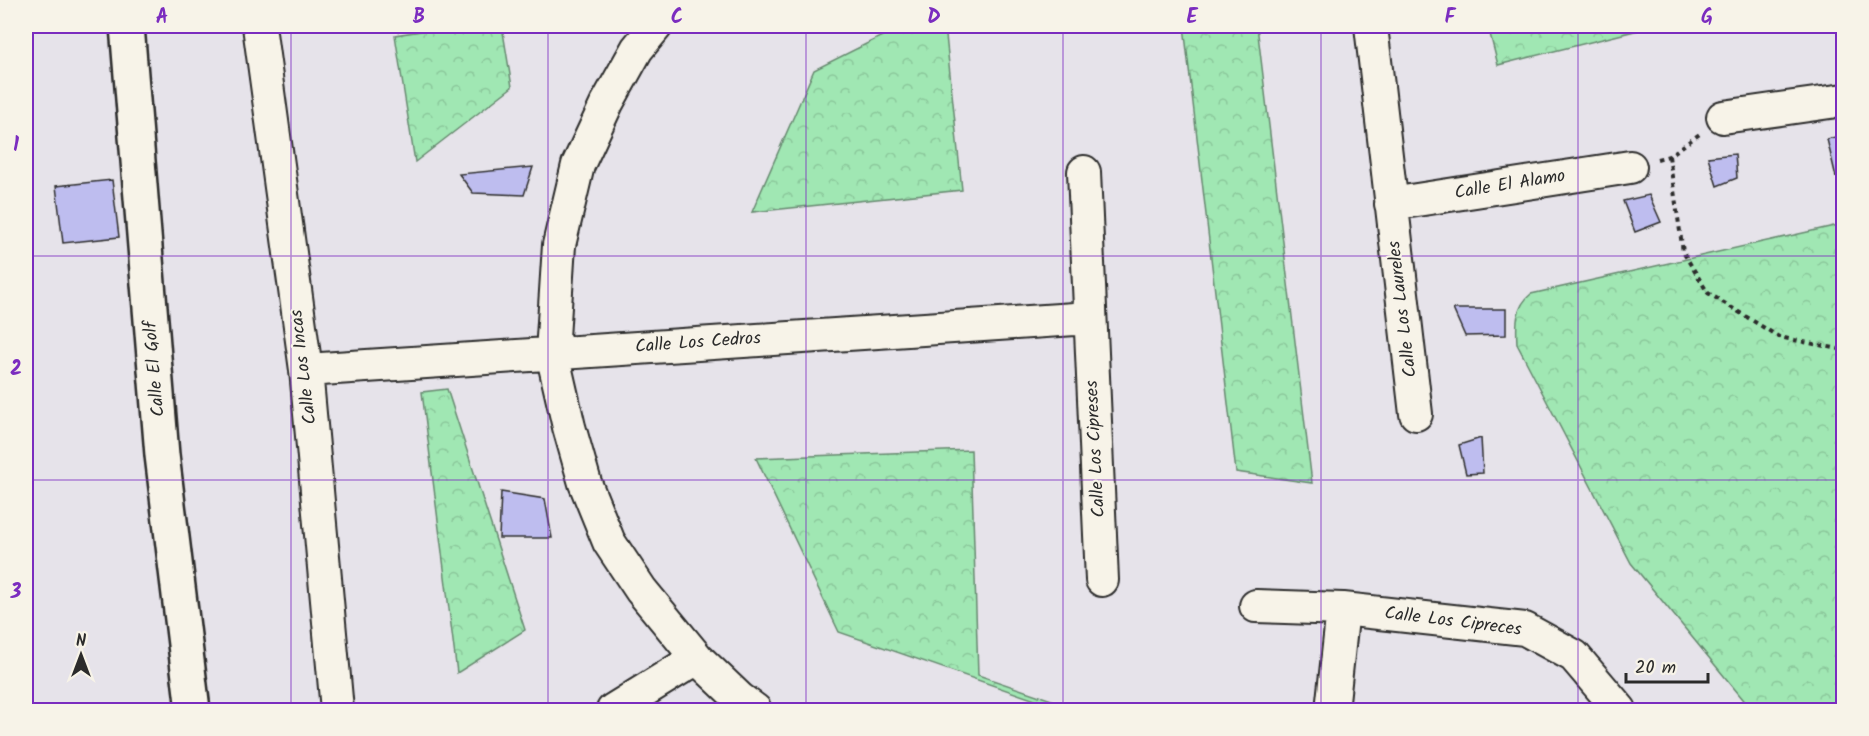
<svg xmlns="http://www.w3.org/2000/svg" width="1869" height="736" font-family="Kalam,sans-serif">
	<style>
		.park { fill: url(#park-crowns); stroke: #66896f; stroke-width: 1.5 }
		.building { fill: #bebdef; stroke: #2b2b2b; stroke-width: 1.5 }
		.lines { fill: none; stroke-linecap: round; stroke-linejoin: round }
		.street-casing { stroke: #2b2b2b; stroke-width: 36 }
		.secondary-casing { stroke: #2b2b2b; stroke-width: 38 }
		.path { stroke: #2b2b2b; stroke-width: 4; stroke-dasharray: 4.5 4.5; stroke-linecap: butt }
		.street { stroke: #f7f3e8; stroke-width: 32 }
		.secondary { stroke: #f7f3e8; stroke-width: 33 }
		.grid { fill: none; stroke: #7b2cbf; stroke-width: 1.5; stroke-opacity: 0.55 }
		.labels { text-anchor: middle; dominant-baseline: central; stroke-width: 4.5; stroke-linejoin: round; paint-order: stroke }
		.street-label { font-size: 18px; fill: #2b2b2b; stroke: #f7f3e8 }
		.neatline { fill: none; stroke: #7b2cbf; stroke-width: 2 }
		.grid-label { font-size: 20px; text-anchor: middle; font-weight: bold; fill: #7b2cbf }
	</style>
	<defs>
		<pattern id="park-crowns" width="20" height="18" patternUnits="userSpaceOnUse" patternTransform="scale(1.5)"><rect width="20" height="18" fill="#a0e7b3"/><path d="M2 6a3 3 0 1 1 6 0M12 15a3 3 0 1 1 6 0" fill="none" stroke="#8ac69a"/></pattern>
	</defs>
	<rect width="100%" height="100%" fill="#e6e3ea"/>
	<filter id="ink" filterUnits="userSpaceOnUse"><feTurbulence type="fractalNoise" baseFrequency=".0167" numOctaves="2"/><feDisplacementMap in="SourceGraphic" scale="12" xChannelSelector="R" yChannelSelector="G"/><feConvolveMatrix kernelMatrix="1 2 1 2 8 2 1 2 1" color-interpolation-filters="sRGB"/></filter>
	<g filter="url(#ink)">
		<!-- park -->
		<path class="park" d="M454 26H502L512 87 415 162 395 35Z
			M902 26H945L962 190 752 212 814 70Z
			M1184 26H1257L1312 483 1236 472Z
			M1488 26H1655L1498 65Z
			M1843 224V710H1752L1631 563 1517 344C1516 324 1515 307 1531 294Z
			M447 389 525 630 457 673 422 392Z
			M971 450 978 675 1081 710H1064L839 632 756 458Z"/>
		<!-- building -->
		<path class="building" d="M1844 135V175L1836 177 1827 139Z
			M1735 154 1737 178 1717 186 1708 157Z
			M533 167 524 195 473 193 459 174Z
			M112 180 119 237 63 243 56 186Z
			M1649 195 1661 222 1635 232 1623 201Z
			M1453 309H1506V335L1465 336Z
			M1481 438 1483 473 1466 474 1459 445Z
			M501 492 545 499 552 538H499Z"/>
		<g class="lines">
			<!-- street casing -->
			<g class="street-casing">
				<path id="street" d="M259 26 306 370 337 710
					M656 26 637 49 607 103 578 165 559 245 552 353 569 427 585 483 609 542 641 590 697 658 740 699 755 710
					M1371 26 1416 414
					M1723 117 1844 100
					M1084 172 1102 580
					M1391 204 1630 167
					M306 370 1090 318
					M1256 606 1343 609 1525 629 1574 656 1620 710
					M613 710 697 658
					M1332 710 1343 609"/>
			</g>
			<!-- secondary casing -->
			<g class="secondary-casing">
				<path id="secondary" d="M127 26 162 455 193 710"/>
			</g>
			<!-- path -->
			<path class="path" d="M1669 156 1683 252 1708 293 1779 337 1844 350
				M1657 159 1669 156 1701 133"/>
			<!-- street -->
			<use href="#street" class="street"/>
			<!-- secondary -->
			<use href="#secondary" class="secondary"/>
		</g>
	</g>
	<!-- grid -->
	<path class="grid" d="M291 26V710M548 26V710M806 26V710M1063 26V710M1321 26V710M1578 26V710M26 256H1844M26 480H1844"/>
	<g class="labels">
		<!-- street labels -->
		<g class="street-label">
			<text transform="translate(1510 185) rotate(-9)">Calle El Alamo</text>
			<text transform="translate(1403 309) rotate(-97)">Calle Los Laureles</text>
			<text transform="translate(698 343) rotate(-4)">Calle Los Cedros</text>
			<text transform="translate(304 367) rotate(-97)">Calle Los Incas</text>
			<text transform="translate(155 369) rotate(-95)">Calle El Golf</text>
			<text transform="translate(1096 449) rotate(-93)">Calle Los Cipreses</text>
			<text transform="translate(1453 622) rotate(7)">Calle Los Cipreces</text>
		</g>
	</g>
	<!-- margin -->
	<rect width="1869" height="736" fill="none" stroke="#f7f3e8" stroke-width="66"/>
	<!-- north arrow -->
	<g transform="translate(81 655)" stroke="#f7f3e8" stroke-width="4.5" paint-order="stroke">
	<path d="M0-4.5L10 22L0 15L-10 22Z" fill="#2b2b2b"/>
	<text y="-9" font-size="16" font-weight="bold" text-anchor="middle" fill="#2b2b2b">N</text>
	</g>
	<!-- scale -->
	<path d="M1626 673v9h82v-9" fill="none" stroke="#2b2b2b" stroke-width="3"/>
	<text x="1635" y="673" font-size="18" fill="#2b2b2b" stroke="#f7f3e8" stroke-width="4.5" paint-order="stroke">20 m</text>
	<rect x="33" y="33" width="1803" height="670" class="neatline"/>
	<g class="grid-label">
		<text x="162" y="23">A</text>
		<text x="419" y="23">B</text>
		<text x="677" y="23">C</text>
		<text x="934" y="23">D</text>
		<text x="1192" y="23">E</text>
		<text x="1450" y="23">F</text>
		<text x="1707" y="23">G</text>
		<text x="16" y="151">1</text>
		<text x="16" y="375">2</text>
		<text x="16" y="598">3</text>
	</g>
</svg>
